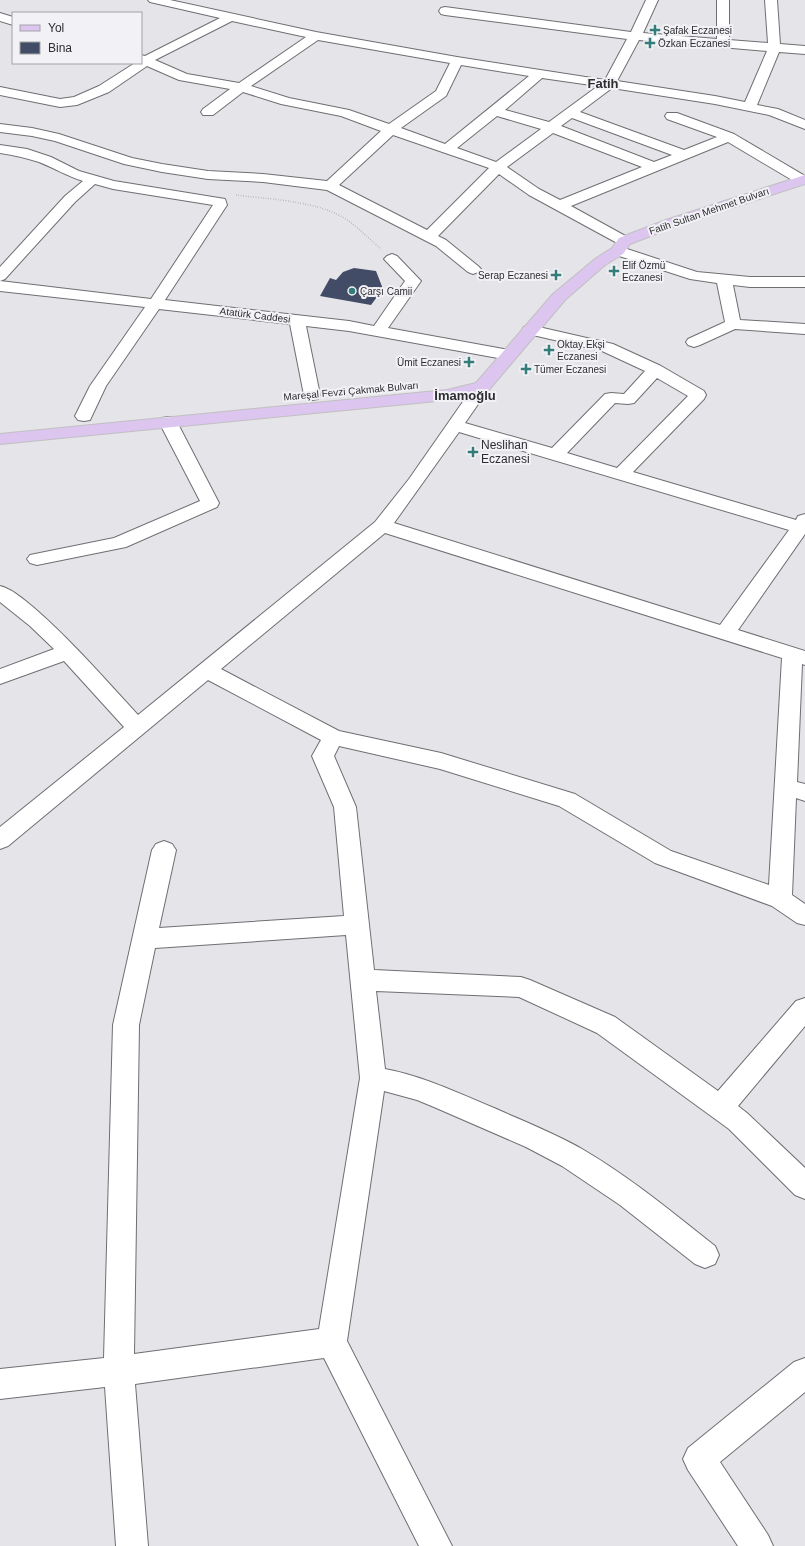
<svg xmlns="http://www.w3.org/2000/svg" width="805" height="1546" font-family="Arial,sans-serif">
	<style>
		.building { fill: #434c67 }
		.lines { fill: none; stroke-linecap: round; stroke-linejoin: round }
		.minor-casing { stroke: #6f6f73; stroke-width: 2 }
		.major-casing { stroke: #c0c0c1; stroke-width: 2 }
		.path { stroke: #969699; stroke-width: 1.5; stroke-dasharray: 0.5 2; stroke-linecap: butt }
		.minor { fill: #fff; fill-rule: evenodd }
		.major { fill: #dcc5ee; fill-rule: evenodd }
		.poi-dot { fill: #337c79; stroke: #f2f2f6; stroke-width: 1.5 }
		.labels { text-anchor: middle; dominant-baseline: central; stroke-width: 4; stroke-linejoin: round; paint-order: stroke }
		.far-poi-label { font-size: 10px; fill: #2e2e30; stroke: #f2f2f6; text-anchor: start }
		.far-street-label { font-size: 10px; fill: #2e2e30; stroke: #f2f2f6 }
		.poi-label { font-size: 12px; fill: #2e2e30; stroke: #f2f2f6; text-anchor: start }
		.far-district-label { font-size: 13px; font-weight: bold; fill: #2e2e30; stroke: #f2f2f6 }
	</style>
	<rect width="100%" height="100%" fill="#e5e5e9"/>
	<!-- building -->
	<path class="building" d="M354 268 376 271 383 289 371 305 320 296 330 278 336 280 343 272Z"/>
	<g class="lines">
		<!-- minor casing -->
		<g class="minor-casing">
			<path id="minor" d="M148 0H170L316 32 457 57 605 80 627 39 445 15 441 14 439 11 441 8 445 7 631 32 646 0H658L643 33 717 39V0H729V40L768 43 765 0H777L780 44 805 46V54L779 52 757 105 778 109 805 120V129L769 115 715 104 612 88 580 112 684 150 717 137 667 119 665 116 667 113H677L734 134 805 176V183H797L728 142 571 206 629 238 631 241 629 244 624 245 619 244 529 195 499 174 438 236 446 240 478 266 481 269 478 272 473 274 468 272 436 246 327 190 263 182 208 179 162 172 124 164 55 141 32 136 0 132V124L32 128 59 134 132 158 162 164 208 171 263 174 327 181 381 131 341 116 281 104 243 92 213 115H203L201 112 203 109 230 89 179 80 147 66 109 92 77 105 60 107 0 95V87L60 99 74 97 99 86 135 63H141V55L145 56 220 18 150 2ZM232 21 306 37 239 83 187 74 155 60ZM318 40 450 63 436 91 389 124 349 110 289 98 251 86ZM639 40 767 51 745 102 715 96 617 81ZM461 65 529 76 445 144 401 128 446 96ZM542 78 598 86 549 122 505 110ZM497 116 541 129 496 162 457 148ZM572 118 672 155 654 162 561 126ZM553 133 642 167 560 200 539 189 507 167ZM393 135 489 168 427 230 339 185Z
				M0 13 13 17V25L0 21Z
				M0 145 27 149 51 157 79 171 114 181 225 199 227 205 165 300 349 321 374 326 405 281 384 259 387 256 392 254 397 256 421 281 388 328 509 350 515 352 517 355 515 358 509 360 349 331 306 326 320 395 318 399 312 400 306 399 304 395 290 324 159 309 106 386 90 420 84 421 78 420 75 416 90 386 145 307 0 291V281L151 299 213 205 113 189 95 184 75 202 5 279 0 281V267L65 196 83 181C67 176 54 168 39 162 26 158 14 155 0 153Z
				M618 246 697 272 750 277H805V287H750L733 285 740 320 805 324V334L735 329 700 345 694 347 688 345 686 342 688 339 725 322 717 283 690 279 613 254 610 251 613 248Z
				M530 325 613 344 661 366 704 391 706 395 704 399 633 472 796 520 798 516 805 514V534L738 630 805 651V665L802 664 797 782 805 784V801L796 798 792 895 805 904V925L797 923 772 906 655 863 559 806 440 769 339 746 334 756 356 807 374 970 521 977 530 980 615 1017 718 1091 796 1001 805 998V1026L738 1106 747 1113 805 1168V1199L795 1195 729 1129 597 1033 519 997 376 991 385 1069C423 1076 458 1093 494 1108 523 1121 554 1133 582 1149 630 1177 672 1212 715 1246L719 1255 715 1264 705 1268 695 1264 620 1205 562 1166 526 1147 434 1107 417 1100 384 1091 347 1341 452 1546H419L324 1358 135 1384 148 1546H116L105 1387 0 1399V1369L104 1358 113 1025 152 850 156 844 164 841 172 844 176 850 159 928 344 916 334 807 312 756 321 740 208 680 8 846 0 849V827L124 727 64 661 0 684V669L54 649 30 626 0 602V586C12 589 23 599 33 607 71 640 104 678 138 715L375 522 409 479 476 383 482 382 488 383 490 387 465 423 552 448 605 394 611 393 624 394 645 371 602 351 524 333 522 330 524 327ZM657 378 688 396 617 468 567 453 615 403 628 404 634 403ZM459 432 789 530 720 625 394 523ZM385 533 782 658 769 885 671 851 575 794 441 753 339 731 221 669ZM346 935 360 1078 319 1329 134 1354 139 1025 155 948Z
				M168 417 174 418 177 422 219 503 217 507 126 547 37 565 30 563 27 559 30 555 114 538 200 501 159 422 162 418Z
				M805 1358V1392L720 1462 768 1535 773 1546H738L688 1470 683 1459 688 1448 794 1362Z"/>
		</g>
		<!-- major casing -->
		<g class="major-casing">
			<path id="major" d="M805 175V184L676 226 630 244 623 254 605 265 565 300 488 391 447 400 0 444V434L447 390 476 383 553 294 595 259 612 248 619 238 666 220Z"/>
		</g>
		<!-- path -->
		<path class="path" d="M236 195C268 199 317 201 344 218 357 226 368 238 380 248"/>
		<!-- minor -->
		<use href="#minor" class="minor"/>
		<!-- major -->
		<use href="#major" class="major"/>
	</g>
	<!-- markers -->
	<g class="poi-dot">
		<path d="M653 24h4v4h4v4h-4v4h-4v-4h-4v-4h4z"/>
		<path d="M648 37h4v4h4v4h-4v4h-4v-4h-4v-4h4z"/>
		<path d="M612 265h4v4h4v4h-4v4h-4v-4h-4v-4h4z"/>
		<path d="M554 269h4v4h4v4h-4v4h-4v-4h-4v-4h4z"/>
		<circle cx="352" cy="291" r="4"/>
		<path d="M547 344h4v4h4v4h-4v4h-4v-4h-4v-4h4z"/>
		<path d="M467 356h4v4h4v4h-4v4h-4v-4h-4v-4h4z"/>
		<path d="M524 363h4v4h4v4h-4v4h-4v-4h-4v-4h4z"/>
		<path d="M471 446h4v4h4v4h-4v4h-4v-4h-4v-4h4z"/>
	</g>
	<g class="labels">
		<!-- far-poi labels -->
		<g class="far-poi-label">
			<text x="663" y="30">Şafak Eczanesi</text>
			<text x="658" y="43">Özkan Eczanesi</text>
			<text x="622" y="265">Elif Özmü<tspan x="622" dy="12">Eczanesi</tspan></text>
			<text x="548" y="275" text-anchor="end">Serap Eczanesi</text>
			<text x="360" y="291">Çarşı Camii</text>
			<text x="557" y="344">Oktay Ekşi<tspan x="557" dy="12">Eczanesi</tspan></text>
			<text x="461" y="362" text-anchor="end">Ümit Eczanesi</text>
			<text x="534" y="369">Tümer Eczanesi</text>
		</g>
		<!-- far-street labels -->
		<g class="far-street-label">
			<text transform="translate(709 211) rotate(-19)">Fatih Sultan Mehmet Bulvarı</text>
			<text transform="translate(255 315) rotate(7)">Atatürk Caddesi</text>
			<text transform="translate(351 391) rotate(-5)">Mareşal Fevzi Çakmak Bulvarı</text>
		</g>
		<!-- poi labels -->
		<g class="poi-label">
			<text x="481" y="445">Neslihan<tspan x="481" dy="14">Eczanesi</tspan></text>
		</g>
		<!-- far-district labels -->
		<g class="far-district-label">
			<text x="603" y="83">Fatih</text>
			<text x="465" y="395">İmamoğlu</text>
		</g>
	</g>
	<!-- legend -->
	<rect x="12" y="12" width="130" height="52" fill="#f2f2f6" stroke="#a4a4a7"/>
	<rect x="20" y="25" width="20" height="6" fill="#dcc5ee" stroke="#a4a4a7"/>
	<text x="48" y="32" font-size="12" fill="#2e2e30">Yol</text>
	<rect x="20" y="42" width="20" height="12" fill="#434c67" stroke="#a4a4a7"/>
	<text x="48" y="52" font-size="12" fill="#2e2e30">Bina</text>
</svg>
